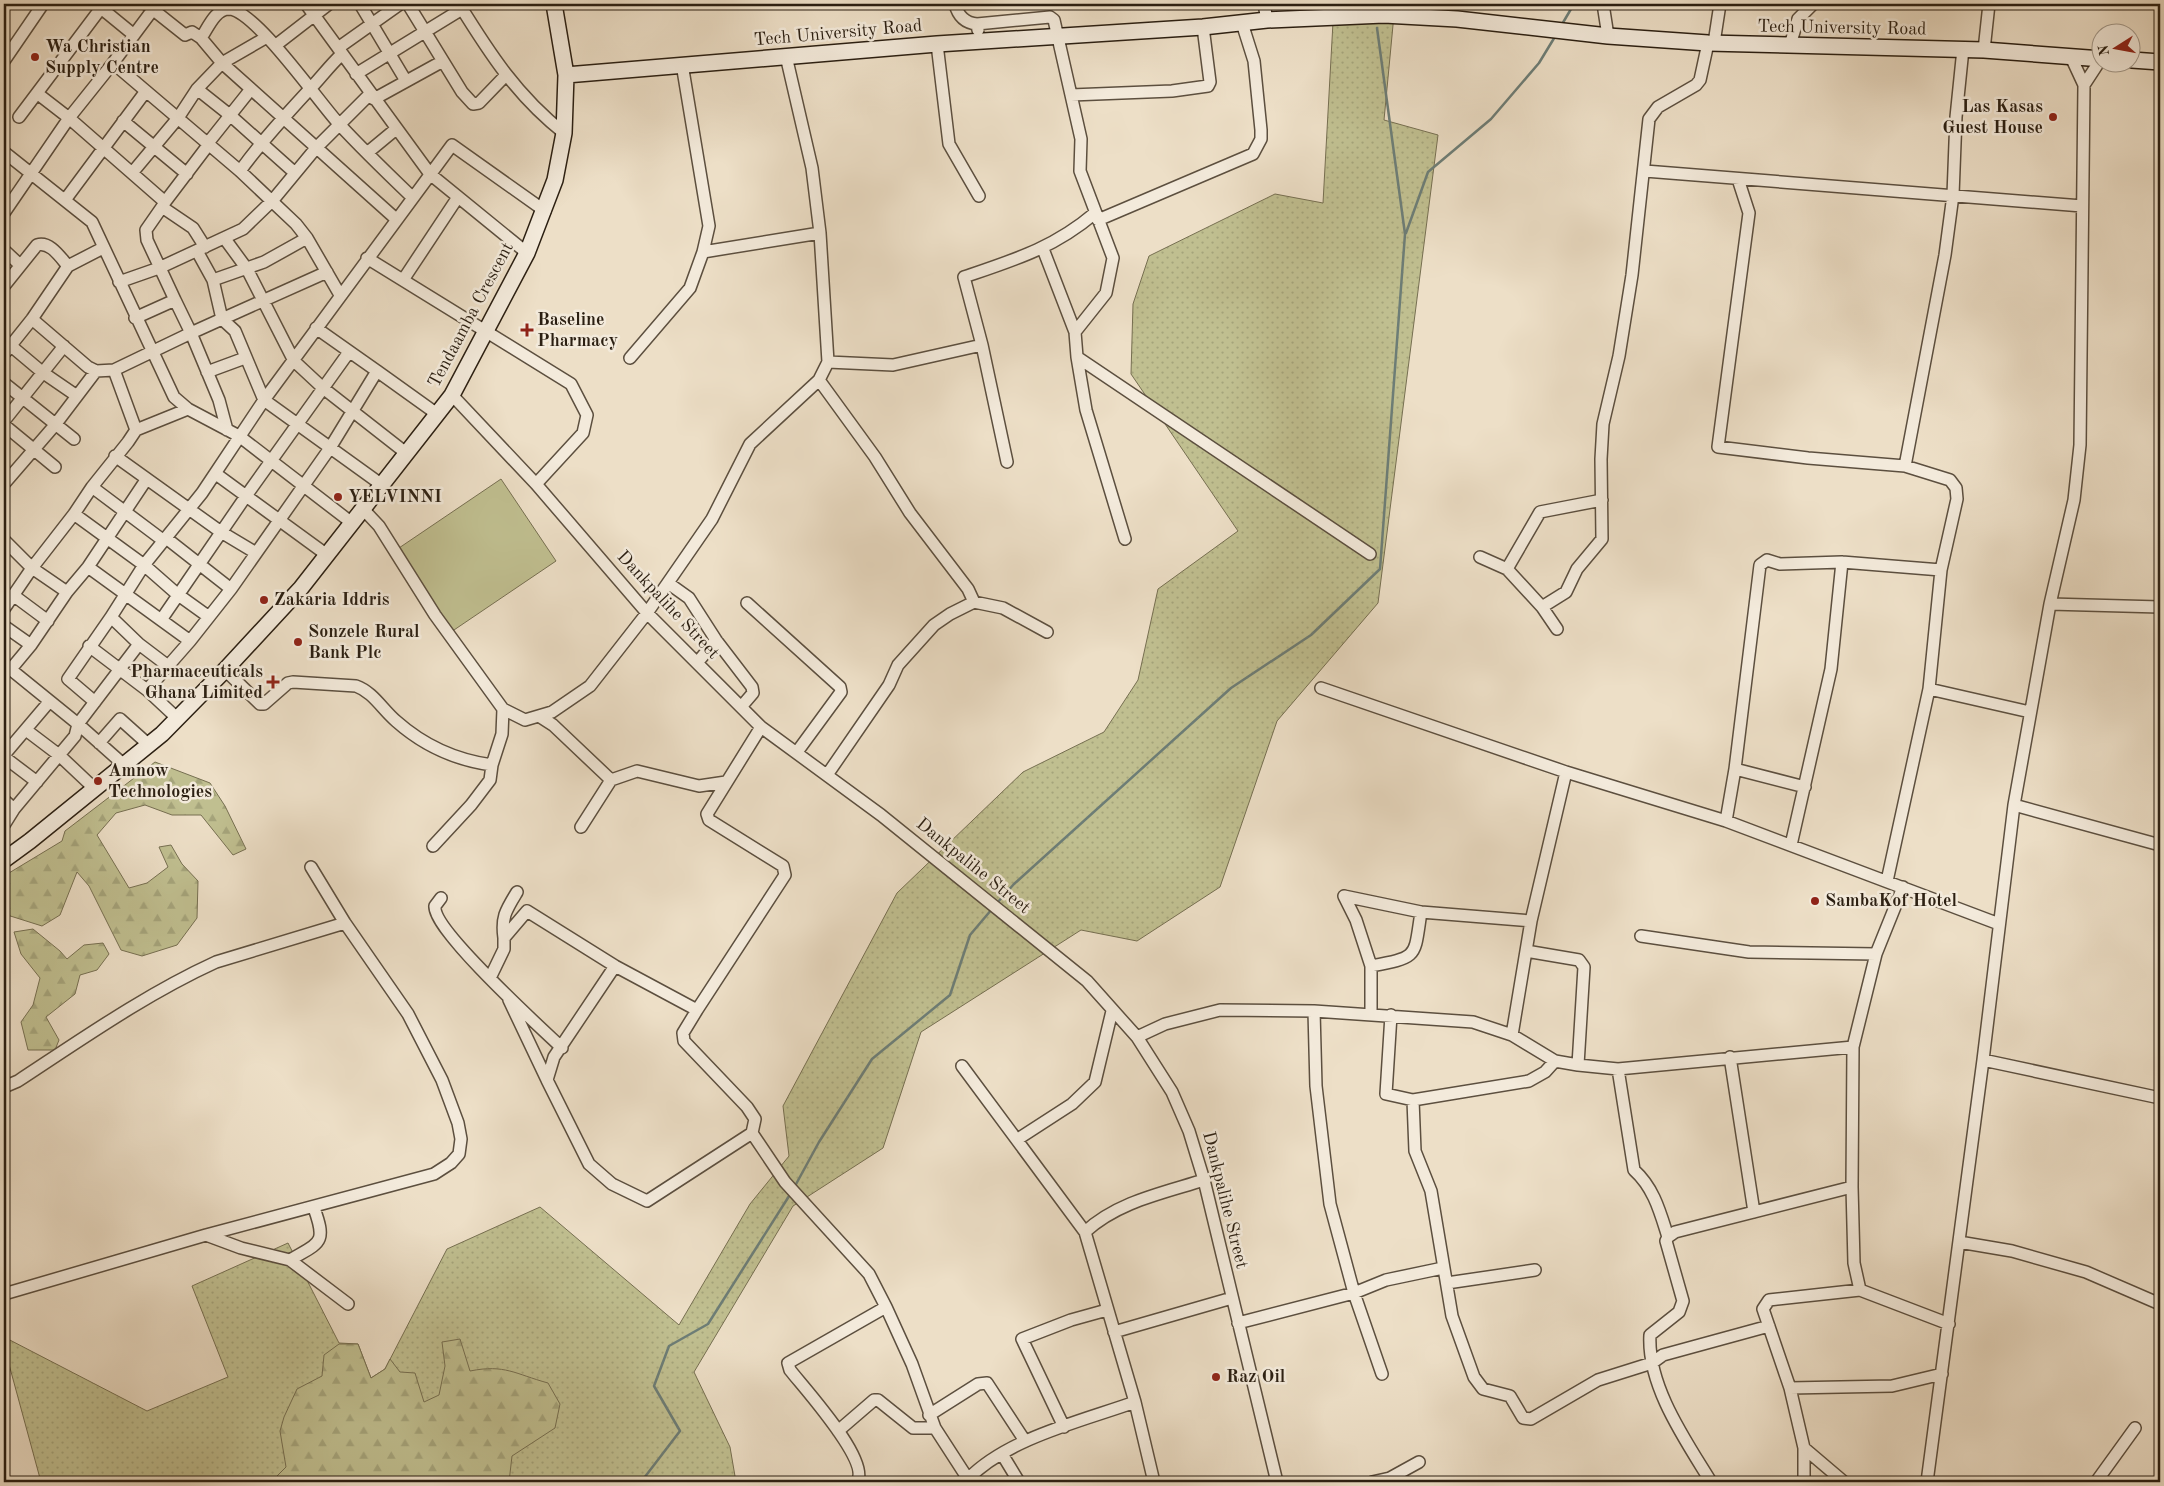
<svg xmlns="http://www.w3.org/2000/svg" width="2164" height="1486" font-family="'Old Standard TT',serif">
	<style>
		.grass { fill: url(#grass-dots); stroke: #766f51 }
		.forest { fill: url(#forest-firs); stroke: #766f51 }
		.pitch { fill: #c0bf90; stroke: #766f51 }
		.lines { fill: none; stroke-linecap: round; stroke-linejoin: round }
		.stream { stroke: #6d7d76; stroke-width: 2.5 }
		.street-casing { stroke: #5c4f3f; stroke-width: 14 }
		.secondary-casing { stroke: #2b1f12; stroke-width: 18 }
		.street { stroke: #f3eadb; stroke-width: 11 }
		.secondary { stroke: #f3eadb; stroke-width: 15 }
		.poi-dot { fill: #8f2418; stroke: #f3eadb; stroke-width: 2 }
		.labels { text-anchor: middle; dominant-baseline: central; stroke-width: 5; stroke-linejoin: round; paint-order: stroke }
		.street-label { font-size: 18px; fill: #2b1f12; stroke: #f3eadb }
		.poi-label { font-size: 18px; font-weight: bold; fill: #2b1f12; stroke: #f3eadb; text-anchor: start }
	</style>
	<defs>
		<pattern id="grass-dots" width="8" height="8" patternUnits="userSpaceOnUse" patternTransform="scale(1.25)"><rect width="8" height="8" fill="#c0bf90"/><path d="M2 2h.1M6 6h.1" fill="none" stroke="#a5a47b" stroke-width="1.8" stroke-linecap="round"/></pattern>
		<pattern id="forest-firs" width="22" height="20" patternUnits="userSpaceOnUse" patternTransform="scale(1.25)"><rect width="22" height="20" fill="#c0bf90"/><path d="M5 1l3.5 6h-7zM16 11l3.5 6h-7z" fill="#a5a47b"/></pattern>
	</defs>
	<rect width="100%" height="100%" fill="#eddfc7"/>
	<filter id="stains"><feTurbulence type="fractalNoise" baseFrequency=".004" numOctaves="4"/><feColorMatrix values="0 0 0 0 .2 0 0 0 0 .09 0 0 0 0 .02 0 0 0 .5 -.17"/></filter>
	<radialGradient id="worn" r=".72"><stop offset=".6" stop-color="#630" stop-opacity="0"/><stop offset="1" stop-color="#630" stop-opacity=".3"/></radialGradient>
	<!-- grass -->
	<path class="grass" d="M1334 4H1395L1384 120 1438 135 1378 603 1277 721 1220 887 1137 941 1081 930 921 1032 883 1148 793 1206 694 1372 730 1447 736 1482H41L4 1346V1337L147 1411 228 1377 192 1286 288 1243 339 1343 358 1344 371 1378 385 1369 447 1249 540 1207 679 1325 750 1204 789 1156 783 1106 897 893 1023 772 1104 732 1138 680 1158 589 1238 531 1131 374 1133 304 1149 256 1275 194 1323 203Z"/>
	<!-- forest -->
	<path class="forest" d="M155 762 210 783 225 806 246 849 233 855 201 815H172L145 805 116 813 97 835 129 888 147 883 168 867 159 847 171 845 182 864 198 881 197 918 177 945 142 956 121 950 89 886 77 872 60 915 42 926 4 914V876L62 841 65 831Z
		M33 929 60 951 67 959 84 945 103 943 109 954 97 970 80 975 75 994 46 1017 59 1040 55 1050H28L21 1022 33 1005 40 978 21 954 14 932Z
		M460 1339 470 1371C505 1364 515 1374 548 1383L560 1404 555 1428 512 1456 509 1482H255L276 1477 286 1467 280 1431 284 1417 297 1389 322 1376 324 1355 339 1344H358L371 1378 385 1369 390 1359 400 1372 415 1373 424 1402 439 1395 445 1366 442 1342Z"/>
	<!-- pitch -->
	<path class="pitch" d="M501 479 556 561 451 632 396 550Z"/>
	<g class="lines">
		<!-- stream -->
		<path class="stream" d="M1376 4V6
			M1561 26 1571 9 1579 4
			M1406 233 1428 172 1491 119 1539 63 1556 35
			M997 903 1014 884 1231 688 1311 635 1380 569 1405 234 1377 28
			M795 1186 819 1142 872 1059 950 995 970 935 992 909
			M641 1482 680 1431 654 1386 669 1346 708 1324 791 1193"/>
		<!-- street casing -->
		<g class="street-casing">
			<path id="street" d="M146 4 185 35 192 32 201 38 222 63 396 219
				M306 4 430 174 527 253
				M360 4 406 81
				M408 4 462 92 473 104 479 103 506 75
				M459 4C490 54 517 96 564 133
				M955 4C958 16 965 23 977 24L978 30
				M1264 4 1267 20
				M1603 4 1608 36
				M101 8 134 35
				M977 24 1050 17 1054 20 1081 139 1080 171 1113 258 1106 293 1075 332 1077 357 1370 554
				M201 38C208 28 215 9 229 9 255 10 318 101 339 124 362 149 387 173 412 197
				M1714 43 1720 4
				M937 44 949 144 979 196
				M276 45 329 4
				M1790 45 1798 19 1813 4
				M338 48 400 4
				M1984 50 1989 4
				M4 61 43 4
				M113 63 240 171 296 224 307 238 340 295
				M682 64 709 226 703 252 820 233
				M356 74 462 9
				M2084 85 2101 59
				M197 89 231 116 295 173
				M38 94 69 118 165 202 162 207
				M1071 95 1172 91 1208 86 1210 82 1203 27
				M374 99 443 61
				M19 117 104 4
				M123 121 187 174
				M208 143 251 89
				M4 152 92 222 174 397 188 409 239 436 352 523
				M367 153 396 129
				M240 171C261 142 284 117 308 91 320 79 329 66 342 54
				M1645 171 2082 206
				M132 173 178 118 197 89 222 63 267 37
				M1738 179 1749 213 1718 447 1808 458 1905 466 1950 480 1956 488 1957 499 1941 570 1929 689 1887 881
				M65 200 146 91
				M165 202 209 144
				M4 213 69 118 113 63 157 4
				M1098 220 1253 154 1261 139V130L1254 61 1242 23
				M225 239 247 269 294 361 323 388 406 453
				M1043 249 1075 332
				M4 250 20 265
				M197 251 213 280 222 319 191 333 219 400 227 430
				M367 258 571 384 587 415 583 433 536 484
				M327 272 222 319 235 331 264 400 382 485
				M213 280 264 262 307 238
				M403 280 458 197
				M119 282 159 268 243 229 273 200 316 148 370 94
				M4 286 37 245C50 241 60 257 68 266
				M175 300 147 240 146 230 162 207 193 228 205 247
				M32 319 88 367 96 371 114 370 191 333 175 300 135 318
				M316 328 377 371
				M4 340 42 372 77 396
				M4 354 32 319 68 266 103 248
				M1077 357 1086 410 1125 539
				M630 358 690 288 703 252
				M828 362 893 365 982 345
				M114 370 136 430
				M207 372 245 358
				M819 380 875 457 910 513 968 589 974 602
				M4 383 74 439
				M452 395 536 484 647 613 761 727 881 815 1087 981 1137 1037 1172 1092 1189 1131 1204 1180 1277 1482
				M4 421 64 346
				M4 425 55 467
				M115 456 221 532 256 553
				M1007 462 982 345 964 277C1014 260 1054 248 1095 213
				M1905 466 1945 255 1953 195 1956 117 1963 49
				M216 474 327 555
				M4 484 55 425 96 371
				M92 487 164 541
				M363 509 379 526 435 615 503 709 502 734 492 765
				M74 514 144 565 177 594 209 617
				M166 538 231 589
				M4 540 32 568 67 592 88 567 146 480
				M1480 557 1507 569 1540 512 1602 500
				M88 567 190 641 231 589 330 448 377 371 437 414
				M1507 569 1542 607 1557 629
				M668 583 689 598 716 640 752 687 753 693 741 707
				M13 595 48 621
				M747 603 840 687 841 692 797 752
				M2050 604 2160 607
				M1542 607 1566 592 1577 569 1602 539 1601 459 1603 424 1619 356 1632 275 1649 119 1658 107 1696 85 1700 80 1708 43
				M4 609 32 568 74 514 92 487 128 442 136 430 188 409
				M161 620 246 496 349 352
				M4 626 31 645
				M139 644 168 666
				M89 646 147 690 178 719
				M697 663 716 640
				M4 664 78 724 123 764
				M11 669 31 645 67 592
				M225 670 260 704H264L288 683 293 682 356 686C373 692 382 709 396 721 423 745 455 760 492 765L490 780 471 805 433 846
				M1321 688 1566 772 1726 821 1999 924
				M1929 689 2030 712
				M147 690 190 641
				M95 702 68 679 111 617
				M503 709 525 720 552 712 590 686 647 613 712 519 750 444 819 380 828 362 820 233 812 168 786 56
				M539 716 553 725 611 780 637 771 699 786 726 782
				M761 727 707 814 709 820 783 866 785 875 697 1010 683 1033 684 1041 747 1107 755 1119 752 1133 785 1182 869 1274 886 1307 912 1364 935 1428 968 1479C1008 1438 1082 1421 1135 1402
				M26 730 59 755 95 789
				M99 743 120 719 149 745
				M4 755 49 702
				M4 757 37 782
				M1735 769 1805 787
				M827 775 889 685 898 665 934 625 950 614 974 602 1003 608 1047 632
				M4 800 14 809
				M2014 805 2160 845
				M1726 821 1735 769 1760 565 1767 560 1780 564 1842 562 1941 570
				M4 825 14 809 75 736 78 724 139 644 111 617 144 565 202 493 264 400 452 145 545 211
				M581 827 611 780
				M1791 845 1831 669 1842 562
				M1344 896 1421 912 1531 921
				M1344 896 1356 920 1371 966
				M441 898 435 906C432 929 541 1028 562 1048
				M1641 936 1749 952 1876 954
				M504 938C501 917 506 910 517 892
				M1526 951 1579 960 1584 967 1578 1065
				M490 978 504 949V938L527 911 615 966
				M509 1000 547 1080
				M697 1010 615 966 554 1057 547 1080 589 1164 612 1184 647 1201 752 1133
				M1314 1011 1316 1086 1330 1204 1354 1293 1382 1374
				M1371 1013V966C1419 957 1414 958 1421 912
				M1391 1015 1386 1094 1413 1100 1529 1081 1545 1072 1555 1061
				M1512 1035 1531 921 1566 772
				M1137 1037 1165 1024 1220 1010 1314 1011 1473 1022 1512 1035 1555 1061 1578 1065 1618 1069 1853 1047
				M1730 1057 1754 1212
				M1983 1060 2160 1098
				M962 1066 1085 1232 1135 1402 1154 1482
				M1618 1069 1634 1170C1654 1188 1660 1212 1668 1237L1666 1241 1683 1301 1679 1312 1650 1335C1647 1386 1686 1441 1711 1482
				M4 1087 18 1081C82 1039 146 994 216 962L345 923
				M1413 1100 1415 1151 1431 1191 1452 1316 1474 1377 1483 1389 1510 1396 1523 1418 1531 1419 1598 1380 1652 1363 1663 1355 1769 1326
				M1018 1139 1072 1104 1095 1082 1112 1011
				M1085 1232C1117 1202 1163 1193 1204 1180
				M206 1235 241 1248 290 1260 348 1304
				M1668 1237 1675 1232 1852 1187
				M1959 1242 2012 1251 2086 1272 2160 1304
				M290 1260C320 1242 327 1244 314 1208
				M1447 1283 1535 1270
				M1860 1290 1854 1263 1852 1187 1853 1047 1876 954 1903 887
				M4 1294 206 1235 434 1174 451 1163 459 1154 461 1139 458 1123 442 1080 408 1014 345 923 311 867
				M1238 1323 1354 1293 1386 1280 1443 1268
				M1114 1332 1232 1298
				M1790 1388 1892 1386 1942 1374
				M929 1415 978 1384 987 1383 1025 1441
				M1064 1427 1022 1339 1071 1320 1107 1310
				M838 1431 874 1400H878L913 1428H935
				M1804 1448 1844 1482
				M1002 1454 1019 1482
				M857 1482C871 1461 804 1388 790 1370L788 1363 886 1307
				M1372 1482 1390 1478 1419 1462
				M1804 1482V1448L1790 1388 1763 1309 1769 1300 1860 1290 1949 1324
				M1927 1482 1983 1060 2014 805 2050 604 2074 500 2080 445 2084 85 2071 57
				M2096 1482 2135 1428"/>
		</g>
		<!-- secondary casing -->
		<g class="secondary-casing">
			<path id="secondary" d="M2132 60 2160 62
				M566 75 937 44 1203 27 1267 20 1384 15 1457 19 1608 36 1708 43 1984 50 2102 59
				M4 860 30 841 162 734 225 670 301 588 452 395 527 253 555 180 564 133 566 75 554 4"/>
		</g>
		<!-- street -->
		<use href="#street" class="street"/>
		<!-- secondary -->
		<use href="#secondary" class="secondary"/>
	</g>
	<!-- markers -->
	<g class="poi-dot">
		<circle cx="35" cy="57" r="5"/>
		<circle cx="2053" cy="117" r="5"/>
		<path d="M524.5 322.5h5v5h5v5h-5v5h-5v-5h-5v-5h5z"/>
		<circle cx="338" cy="497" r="5"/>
		<circle cx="264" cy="600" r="5"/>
		<circle cx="298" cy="642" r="5"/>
		<path d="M270.5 674.5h5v5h5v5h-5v5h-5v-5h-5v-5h5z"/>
		<circle cx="98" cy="781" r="5"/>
		<circle cx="1815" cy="901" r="5"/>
		<circle cx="1216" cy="1377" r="5"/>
	</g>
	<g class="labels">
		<!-- street labels -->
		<g class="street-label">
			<text transform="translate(1842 28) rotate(1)">Tech University Road</text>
			<text transform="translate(838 33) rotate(-5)">Tech University Road</text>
			<text transform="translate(471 315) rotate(-62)">Tendaamba Crescent</text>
			<text transform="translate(668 605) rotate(47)">Dankpalihe Street</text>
			<text transform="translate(973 866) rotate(39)">Dankpalihe Street</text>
			<text transform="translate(1225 1200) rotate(76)">Dankpalihe Street</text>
		</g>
		<!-- poi labels -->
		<g class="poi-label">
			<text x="45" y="47">Wa Christian<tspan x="45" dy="21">Supply Centre</tspan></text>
			<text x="2043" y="107" text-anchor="end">Las Kasas<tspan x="2043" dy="21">Guest House</tspan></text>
			<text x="537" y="320">Baseline<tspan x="537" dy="21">Pharmacy</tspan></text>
			<text x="348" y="497">YELVINNI</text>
			<text x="274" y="600">Zakaria Iddris</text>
			<text x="308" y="632">Sonzele Rural<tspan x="308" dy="21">Bank Plc</tspan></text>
			<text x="263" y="672" text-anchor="end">Pharmaceuticals<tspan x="263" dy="21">Ghana Limited</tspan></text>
			<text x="108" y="771">Amnow<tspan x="108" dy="21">Technologies</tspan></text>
			<text x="1825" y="901">SambaKof Hotel</text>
			<text x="1226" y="1377">Raz Oil</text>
		</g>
	</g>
	<!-- margin -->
	<rect width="2164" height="1486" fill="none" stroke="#eddfc7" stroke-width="20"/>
	<rect x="5" y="5" width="2154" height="1476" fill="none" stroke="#2b1f12" stroke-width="2.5"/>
	<rect x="10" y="10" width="2144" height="1466" fill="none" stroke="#2b1f12"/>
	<!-- north arrow -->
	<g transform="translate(2116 48) rotate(259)"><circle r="24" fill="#f3eadb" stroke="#a3998b"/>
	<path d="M0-4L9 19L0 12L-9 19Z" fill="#8f2418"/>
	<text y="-8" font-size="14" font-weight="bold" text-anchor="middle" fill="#2b1f12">N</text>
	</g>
	<rect width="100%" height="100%" filter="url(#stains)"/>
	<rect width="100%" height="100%" fill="url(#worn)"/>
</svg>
